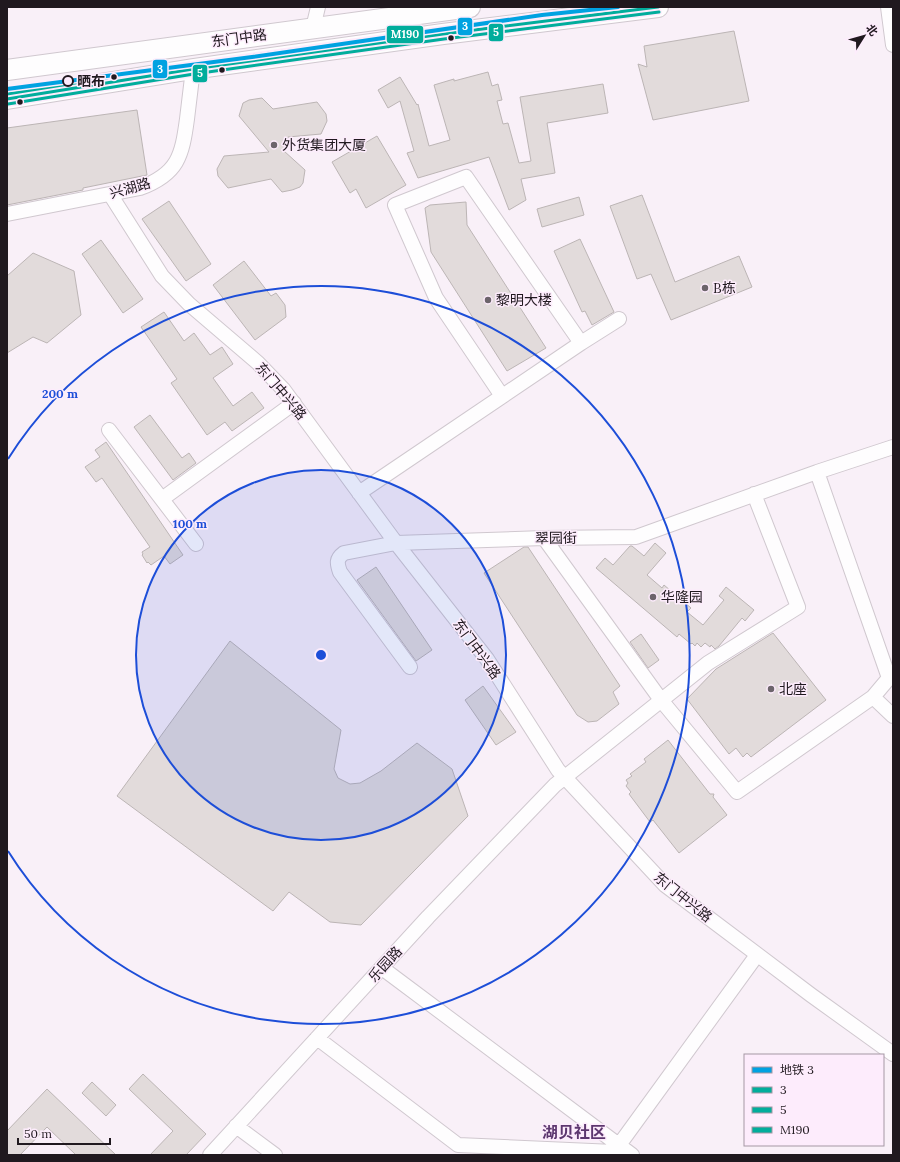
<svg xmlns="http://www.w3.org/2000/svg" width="900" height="1162" font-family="Lora,'Noto Sans SC',serif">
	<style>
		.building { fill: #e2dbdb; stroke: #bcb5b5 }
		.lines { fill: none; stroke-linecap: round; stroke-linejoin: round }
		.minor-casing { stroke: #d0c8cf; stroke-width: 16 }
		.highway-casing { stroke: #d0c8cf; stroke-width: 22 }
		.minor { stroke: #fefdfe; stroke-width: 14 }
		.highway { stroke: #fefdfe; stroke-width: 20 }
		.bus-1-casing { stroke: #fdecfc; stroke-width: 6 }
		.bus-2-casing { stroke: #fdecfc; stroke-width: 6 }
		.bus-3-casing { stroke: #fdecfc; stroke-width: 6 }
		.bus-1 { stroke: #01ad9c; stroke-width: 3 }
		.bus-2 { stroke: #01ad9c; stroke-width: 3 }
		.bus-3 { stroke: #01ad9c; stroke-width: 3 }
		.metro-1-casing { stroke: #fdecfc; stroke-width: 7 }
		.metro-1 { stroke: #00a2e1; stroke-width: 4 }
		.ring { fill: none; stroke: #1d4ed8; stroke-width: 2 }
		.bus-dot { fill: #20191f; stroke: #fdecfc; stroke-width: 1.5 }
		.stop-dot { fill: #fdecfc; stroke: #20191f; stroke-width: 2 }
		.poi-dot { fill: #6c646b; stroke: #fdecfc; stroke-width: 1.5 }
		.labels { text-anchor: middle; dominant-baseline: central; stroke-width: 3; stroke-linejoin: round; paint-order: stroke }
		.street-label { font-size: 14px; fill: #20191f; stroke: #fdecfc }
		.stop-label { font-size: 14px; font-weight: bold; fill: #20191f; stroke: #fdecfc; text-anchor: start }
		.poi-label { font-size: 14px; fill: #20191f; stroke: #fdecfc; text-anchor: start }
		.quarter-label { font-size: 16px; font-weight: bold; fill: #5d376f; stroke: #fdecfc }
		.centre { fill: #1d4ed8; stroke: #fdecfc; stroke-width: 2 }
		.ring-label { font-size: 12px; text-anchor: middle; font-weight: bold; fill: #1d4ed8; stroke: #fdecfc; stroke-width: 3; stroke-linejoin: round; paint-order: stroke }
		.line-badge { stroke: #fdecfc; stroke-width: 1.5 }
		.badge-label { font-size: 11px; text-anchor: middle; font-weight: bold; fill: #fff }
	</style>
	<rect width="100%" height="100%" fill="#f9f0f8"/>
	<!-- building -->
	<path class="building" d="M734 31 749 101 653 120 638 64 647 67 644 46Z
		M488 72 492 86 498 84 502 100 497 101 503 124 508 123 519 163 531 161 520 97 603 84 608 113 547 123 555 173 521 179 526 200 509 210 489 157 418 178 407 153 414 151 400 101 388 108 378 90 400 77 417 105 418 104 429 146 450 140 434 85 454 79V81Z
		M262 98 273 109 317 102 326 114 327 121 321 134 288 137 284 151 305 170 303 183 300 187 292 190 282 192 271 179 228 188 218 176 217 169 224 156 269 152 239 116 243 103 249 100Z
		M137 110 147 175 83 188V190L7 205V128Z
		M377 136 406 185 366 208 356 189 350 193 332 162Z
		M642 195 675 282 739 256 752 287 671 320 651 274 637 279 610 206Z
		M579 197 584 215 542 227 537 209Z
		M169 201 211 264 186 281 142 219Z
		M466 202 467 225 546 348 507 371 431 252 425 208 430 205Z
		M580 239 614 312 592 325 585 311 582 312 554 251Z
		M101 240 143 299 123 313 82 254Z
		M33 253 74 271 81 315 47 343 33 337 7 353V276Z
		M244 261 271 296 276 293 285 305 286 317 255 340 213 285Z
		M164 312 184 341 194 333 210 355 222 347 233 364 213 378 233 406 252 392 264 408 232 431 225 422 207 435 171 383 177 379 141 327Z
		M150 415 182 458 189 453 196 463 173 480 134 427Z
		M106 442 183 555 170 564 164 556 151 565 148 562 147 563 142 555 143 554 142 552 150 547 102 478 96 482 85 467 100 457 95 450Z
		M655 543 666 553 647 575 662 588 664 585 691 608 687 612 703 625 724 600 719 596 726 587 754 610 745 621 742 618 719 646 715 649 711 645 710 647 705 643 701 647 697 643 695 646 692 643 691 644 679 634 677 637 596 568 605 558 613 565 630 546H632L644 556Z
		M524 547H528L620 686 613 692 619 704 597 721 588 722 577 715 484 573Z
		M376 567 432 650 416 661 357 580Z
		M773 633 826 700 751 757 747 753 743 757 736 748 729 754 687 699 716 669Z
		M641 634 659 660 648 668 630 642Z
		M230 641 341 730 334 769 338 778 350 784 360 783 381 771 417 743 452 769 468 816 361 925 330 922 289 892 273 911 117 796Z
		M483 686 516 732 496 745 465 700Z
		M668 740 710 794H714L713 797 727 815 679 853 653 820 650 822 629 794 631 792 626 786 628 783 626 780 632 776 630 774 646 762 644 759Z
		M143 1074 206 1134 186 1155H150L173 1131 129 1089Z
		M92 1082 116 1105 106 1116 82 1093Z
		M47 1089 116 1155H76L47 1127 20 1155H7V1131Z"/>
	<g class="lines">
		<!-- minor casing -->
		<g class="minor-casing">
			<path id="minor" d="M888 7 893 45
				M313 28 318 7
				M110 194 162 276 189 304 258 363 283 389 396 543 487 659 558 770 665 885 811 995 893 1054
				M7 214 140 188C178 174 182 156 187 119 189 102 191 86 193 69
				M581 343 619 319
				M109 430 196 544
				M817 472 889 678 873 697
				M359 493 581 343 466 177 395 205 436 298 502 396
				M162 499 294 403
				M544 538 661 700 737 792 873 697 893 716
				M410 667 340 572C337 563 336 559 344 553L396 543 544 538 636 537 817 472 893 447
				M382 968 632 1155
				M317 1038 458 1145 614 1152
				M236 1126 275 1155
				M614 1152 757 955
				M210 1155 428 917 555 785 708 663 798 607 754 494"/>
		</g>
		<!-- highway casing -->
		<g class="highway-casing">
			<path id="highway" d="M7 70 470 7
				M7 99 193 69 443 34 658 7"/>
		</g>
		<!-- minor -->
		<use href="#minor" class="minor"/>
		<!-- highway -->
		<use href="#highway" class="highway"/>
		<!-- bus-1 casing -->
		<g class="bus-1-casing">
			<path id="bus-1" d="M7 99 193 69 443 34 658 7"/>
		</g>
		<!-- bus-2 casing -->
		<g class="bus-2-casing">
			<path id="bus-2" d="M8 104 194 74 444 39 659 12"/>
		</g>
		<!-- bus-3 casing -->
		<g class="bus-3-casing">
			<path id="bus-3" d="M7 94 192 64 442 29 618 7"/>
		</g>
		<!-- bus-1 -->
		<use href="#bus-1" class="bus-1"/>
		<!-- bus-2 -->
		<use href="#bus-2" class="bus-2"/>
		<!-- bus-3 -->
		<use href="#bus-3" class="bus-3"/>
		<!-- metro-1 casing -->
		<g class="metro-1-casing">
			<path id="metro-1" d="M7 89 252 57 542 15 618 7"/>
		</g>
		<!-- metro-1 -->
		<use href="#metro-1" class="metro-1"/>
	</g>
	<!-- distance rings -->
	<circle cx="321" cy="655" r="185" fill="#1d4ed8" fill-opacity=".12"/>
	<g class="ring">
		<circle cx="321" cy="655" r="185"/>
		<path d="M8 459A369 369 0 1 1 8 851"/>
	</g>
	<!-- markers -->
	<g class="bus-dot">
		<circle cx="451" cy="38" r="3.5"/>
		<circle cx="222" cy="70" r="3.5"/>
		<circle cx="114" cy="77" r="3.5"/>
		<circle cx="20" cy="102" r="3.5"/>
	</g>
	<circle class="stop-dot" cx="68" cy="81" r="5"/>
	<g class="poi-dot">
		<circle cx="274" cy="145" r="4"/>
		<circle cx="705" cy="288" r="4"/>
		<circle cx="488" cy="300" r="4"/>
		<circle cx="653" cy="597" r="4"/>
		<circle cx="771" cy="689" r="4"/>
	</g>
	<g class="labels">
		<!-- street labels -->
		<g class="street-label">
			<text transform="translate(239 38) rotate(-8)">东门中路</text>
			<text transform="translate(130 188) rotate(-16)">兴湖路</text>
			<text transform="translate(281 391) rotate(50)">东门中兴路</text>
			<text transform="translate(556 538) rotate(-1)">翠园街</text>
			<text transform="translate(477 649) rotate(54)">东门中兴路</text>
			<text transform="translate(683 897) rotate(39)">东门中兴路</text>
			<text transform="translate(385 964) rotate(-48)">乐园路</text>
		</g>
		<!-- stop labels -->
		<g class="stop-label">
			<text x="77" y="81">晒布</text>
		</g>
		<!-- poi labels -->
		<g class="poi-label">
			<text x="282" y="145">外货集团大厦</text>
			<text x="713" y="288">B栋</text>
			<text x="496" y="300">黎明大楼</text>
			<text x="661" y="597">华隆园</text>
			<text x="779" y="689">北座</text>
		</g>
		<!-- quarter labels -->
		<g class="quarter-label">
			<text x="574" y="1132">湖贝社区</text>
		</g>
	</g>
	<circle cx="321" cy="655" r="6" class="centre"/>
	<g class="ring-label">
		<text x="60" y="398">200 m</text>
		<text x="190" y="528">100 m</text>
	</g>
	<g class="line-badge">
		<rect x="457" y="17" width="16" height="19" rx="4" fill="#00a2e1"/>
		<rect x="488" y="23" width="16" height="19" rx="4" fill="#01ad9c"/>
		<rect x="386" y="25" width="38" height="19" rx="4" fill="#01ad9c"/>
		<rect x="152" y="59" width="16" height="20" rx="4" fill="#00a2e1"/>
		<rect x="192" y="64" width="16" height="19" rx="4" fill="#01ad9c"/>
	</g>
	<g class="badge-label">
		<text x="465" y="30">3</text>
		<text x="496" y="36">5</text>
		<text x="405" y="38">M190</text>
		<text x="160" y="73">3</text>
		<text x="200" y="77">5</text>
	</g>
	<!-- border -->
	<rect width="900" height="1162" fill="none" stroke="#20191f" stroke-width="16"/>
	<!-- legend -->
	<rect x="744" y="1054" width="140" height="92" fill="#fdecfc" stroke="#a598a4"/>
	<rect x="752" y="1067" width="20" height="6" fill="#00a2e1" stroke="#a598a4"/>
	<text x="780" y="1074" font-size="12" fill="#20191f">地铁 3</text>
	<rect x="752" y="1087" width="20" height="6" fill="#01ad9c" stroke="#a598a4"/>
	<text x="780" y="1094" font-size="12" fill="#20191f">3</text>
	<rect x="752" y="1107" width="20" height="6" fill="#01ad9c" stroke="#a598a4"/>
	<text x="780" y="1114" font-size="12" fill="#20191f">5</text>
	<rect x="752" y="1127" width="20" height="6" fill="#01ad9c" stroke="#a598a4"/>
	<text x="780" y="1134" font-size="12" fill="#20191f">M190</text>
	<!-- north arrow -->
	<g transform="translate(864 36) rotate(53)" stroke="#fdecfc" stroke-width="3" paint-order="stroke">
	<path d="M0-3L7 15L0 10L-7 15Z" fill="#20191f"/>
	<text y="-6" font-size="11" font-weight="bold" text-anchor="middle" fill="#20191f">北</text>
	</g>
	<!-- scale -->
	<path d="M18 1138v6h92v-6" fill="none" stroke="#20191f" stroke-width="2"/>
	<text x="24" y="1138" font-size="12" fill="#20191f" stroke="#fdecfc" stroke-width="3" paint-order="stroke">50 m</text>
</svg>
